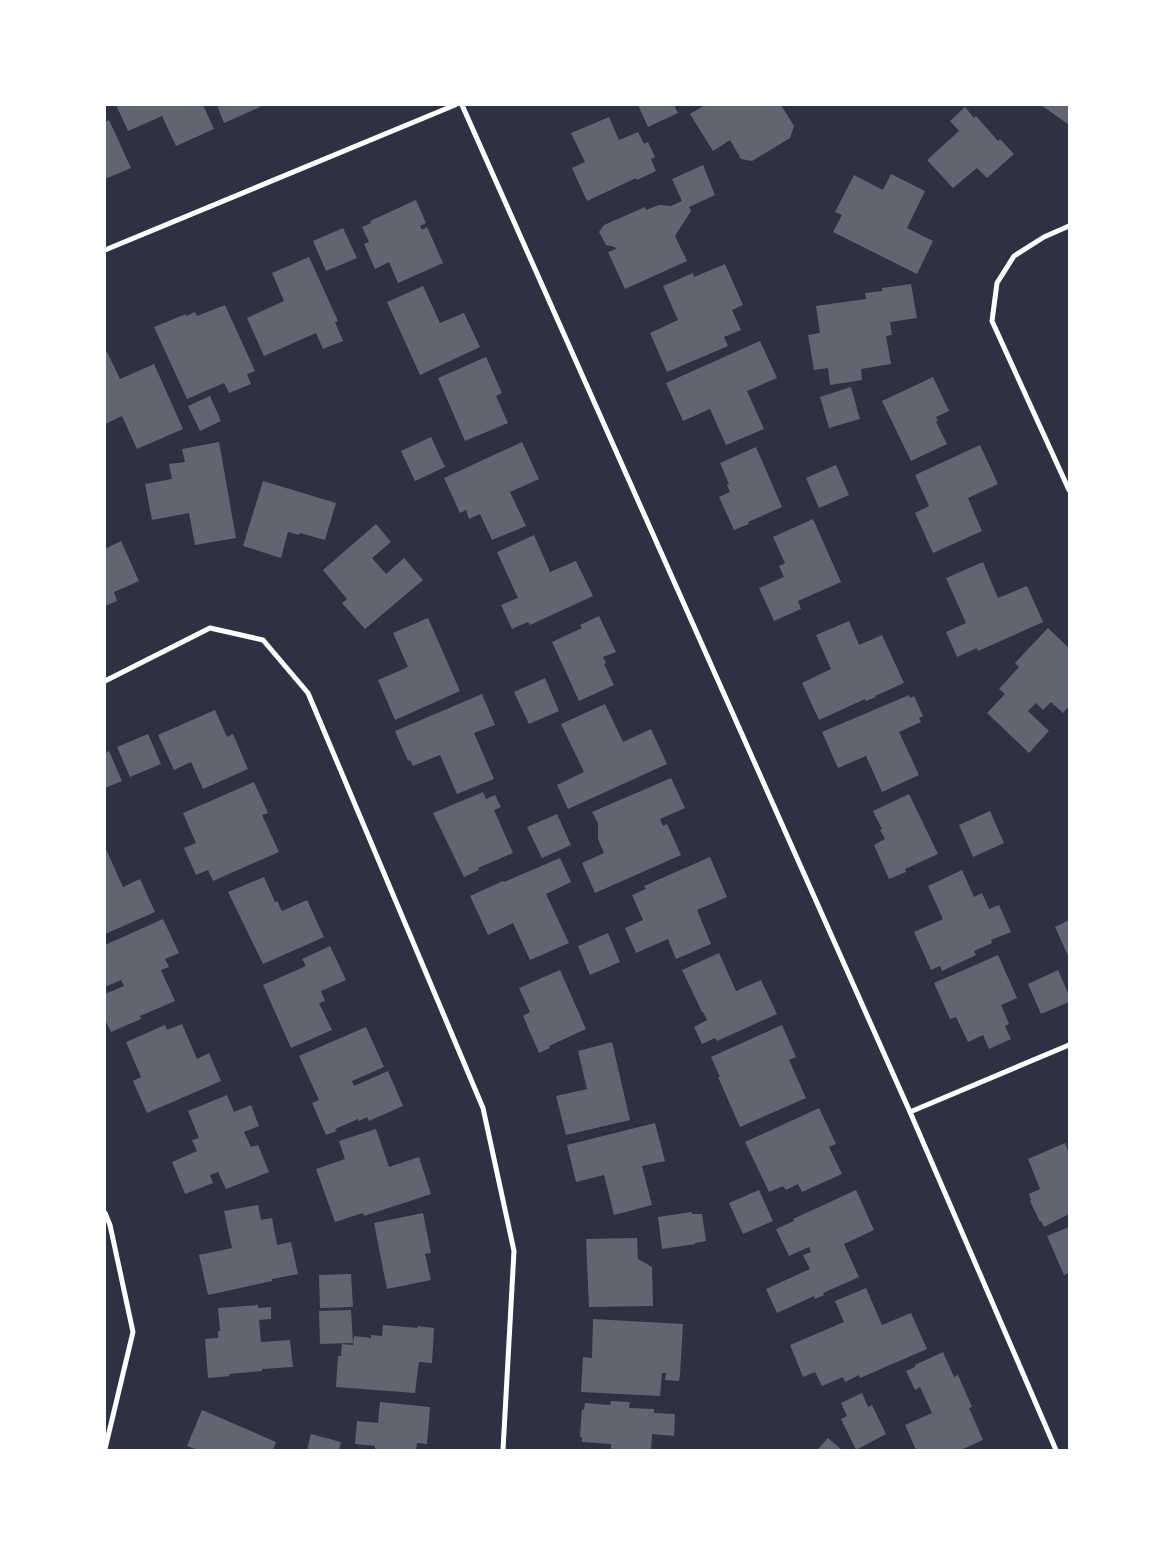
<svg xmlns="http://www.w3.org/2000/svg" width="1174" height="1555" font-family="Figtree,sans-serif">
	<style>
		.building { fill: #626471 }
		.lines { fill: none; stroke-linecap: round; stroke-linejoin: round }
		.minor { stroke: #fff; stroke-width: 5 }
	</style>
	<rect width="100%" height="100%" fill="#2d3142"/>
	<!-- building -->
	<path class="building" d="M116 105H203L214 129 176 146 162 116 128 131Z
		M217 105H259L260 107 224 123Z
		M638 105H674L678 113 648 127Z
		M705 105H781L794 126 790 138 752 161 741 159 730 140 713 151 690 114Z
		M1041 105H1069V125Z
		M965 107 974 118 976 116 998 141 1000 139 1014 154 987 178 977 168 953 188 927 160 959 131 950 121Z
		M609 117 619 140 638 132 644 144 648 142 655 157 651 159 656 171 637 180 636 178 587 201 572 168 585 162 571 133Z
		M109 120 131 168 105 179V122Z
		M703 165 715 195 689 207 691 211 675 236 687 261 625 289 608 252 616 249 615 247 606 245 599 232 604 225 645 207 646 210 659 205 671 206 682 201 672 179Z
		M891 174 925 191 907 228 933 241 917 274 833 232 842 215 835 212 854 175 883 190Z
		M416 200 426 223 420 226 422 230 427 227 443 263 398 283 389 262 375 269 364 244 369 242 362 227 371 223 370 221Z
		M343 228 357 258 326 271 313 241Z
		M309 257 338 321 335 322 343 341 323 349 316 333 264 356 247 318 284 301 272 273Z
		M725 264 743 305 732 310 741 330 724 337 728 346 667 372 650 333 678 320 663 286 693 273 694 277Z
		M911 284 917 318 890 322 892 335 886 336 891 364 861 369 862 380 830 385 828 368 814 370 808 335 820 333 816 306 866 299 865 293 882 291V288Z
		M423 286 440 323 464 313 480 347 420 375 387 302Z
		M225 305 255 371 247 374 251 384 229 393 224 383 187 399 154 327 186 314V316L195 312 197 316Z
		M760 341 777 378 747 391 764 429 726 445 710 409 683 421 666 383Z
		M107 352 120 379 154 364 183 429 137 449 122 416 105 424V353Z
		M486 357 502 393 496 396 508 423 465 441 438 378Z
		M933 377 949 411 936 417 938 421 936 422 947 444 911 461 882 401Z
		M851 387 860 419 829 428 820 397Z
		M210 396 221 421 200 431 188 406Z
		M431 437 445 467 415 481 401 451Z
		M219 442 236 538 195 545 189 513 152 520 145 484 172 479 169 464 185 462 182 449Z
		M522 442 539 479 510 492 526 526 492 540 480 514 469 519 466 510 460 513 444 478Z
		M980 445 998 484 968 498 982 531 933 553 915 513 929 506 915 475Z
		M756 447 782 507 748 522 749 524 734 530 719 497 730 492 727 485 729 484 720 463Z
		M836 465 849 495 819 508 806 478Z
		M263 481 336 503 325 540 300 533 299 535 288 532 281 558 243 546Z
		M813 519 841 582 798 601 801 609 774 621 759 588 784 577 779 566 785 563 773 537Z
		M376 524 391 542 372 558 386 574 404 558 423 580 365 629 342 603 347 599 323 570Z
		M534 535 550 572 576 561 593 596 530 625 528 622 512 629 501 605 518 598 497 552Z
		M121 541 139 581 114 592 117 601 105 606V549Z
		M983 562 998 598 1027 586 1043 622 978 651 977 648 957 657 946 632 966 623 946 578Z
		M599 616 616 652 603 657 606 663 604 664 614 685 579 701 552 642 582 628 580 625Z
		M428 618 460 691 395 720 378 680 408 667 393 633Z
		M849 621 859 645 882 635 904 683 875 696 876 697 866 701 865 699 819 720 802 683 831 669 816 635Z
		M1048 628 1069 648V706L1063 713 1051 702 1043 710 1036 703 1028 711 1049 731 1029 753 987 713 1005 694 999 689 1019 667 1015 663Z
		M545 678 559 711 529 724 514 692Z
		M482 694 495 725 474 733 494 779 457 794 440 755 413 766 410 760 408 761 395 731Z
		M909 695 910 698 914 696 923 716 919 718 921 722 899 732 919 775 882 792 866 756 838 768 822 732Z
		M605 704 623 742 651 729 667 764 568 809 557 785 584 772 561 724Z
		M215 710 227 737 233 734 248 769 203 789 191 762 174 770 158 735Z
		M148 734 161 764 130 777 117 747Z
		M109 751 122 781 105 788V753Z
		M671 778 685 808 660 819 663 826 667 824 681 855 595 893 582 863 604 853 598 839V823L592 812Z
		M254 782 268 813 262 815 279 852 213 881 208 870 196 875 184 848 196 843 183 813Z
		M483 792 486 799 495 795 501 807 494 810 513 853 478 868 479 870 464 877 433 813Z
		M909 794 938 854 905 869 906 872 889 879 874 845 885 839 880 830 882 829 873 811Z
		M990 811 1004 843 973 857 959 825Z
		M557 814 571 845 542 858 527 827Z
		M105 847 123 887 140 879 155 912 105 934Z
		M710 857 727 897 697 910 711 944 676 959 668 939 636 953 625 928 643 920 632 895 646 889 644 886Z
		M560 858 571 882 546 894 569 943 530 960 513 923 488 935 470 896 503 881 504 882Z
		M962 870 974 897 982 893 989 909 999 905 1011 932 991 940 992 943 974 951 976 955 942 971 940 966 931 970 914 932 943 919 928 886Z
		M264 877 275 902 277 901 282 911 307 900 324 937 263 964 228 892Z
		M163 919 179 953 165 959 169 967 161 970 175 1001 140 1016 141 1019 111 1032 105 1020V994L124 986 121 980 105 987V945Z
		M1069 920V958L1055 927Z
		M608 933 620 962 590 975 578 946Z
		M330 946 346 980 321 991 325 1001 319 1003 332 1030 291 1048 263 985 306 966 302 959Z
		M719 953 736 991 761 980 777 1014 717 1041 715 1038 702 1044 694 1027 707 1020 703 1012H702L682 970Z
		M998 955 1017 998 1001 1005 1009 1024 1005 1026 1011 1039 989 1049 983 1035 968 1042 956 1017 950 1019 934 983Z
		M560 970 586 1029 549 1046 550 1048 539 1053 523 1016 530 1012 519 988Z
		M1058 970 1069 995V1002L1041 1014 1028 984Z
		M182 1024 197 1059 209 1053 221 1081 147 1113 133 1081 141 1077 126 1042 165 1025 167 1030Z
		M782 1025 796 1057 789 1060 806 1098 740 1127 718 1077H720L711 1057Z
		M366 1027 384 1067 352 1081 354 1086 388 1071 403 1106 369 1121 367 1117 359 1121 358 1119 335 1129 337 1131 326 1135 312 1103 319 1100 299 1056Z
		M612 1042 630 1120 566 1135 556 1096 587 1089 578 1051Z
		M227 1095 234 1112 251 1105 259 1126 244 1132 251 1147 258 1145 269 1172 226 1189 218 1172 210 1175 213 1183 185 1194 172 1162 197 1151 192 1140 199 1138 188 1111Z
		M819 1108 836 1144 829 1147 842 1174 802 1192 798 1184 786 1190 783 1186 769 1192 745 1142Z
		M655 1123 665 1161 642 1166 652 1205 614 1215 604 1175 576 1182 567 1145Z
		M376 1129 389 1167 419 1157 431 1194 364 1216 363 1213 335 1222 316 1169 345 1159 339 1141Z
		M1065 1143 1069 1153V1214L1044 1227 1041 1221 1040 1222 1030 1201 1031 1200 1029 1194 1040 1189 1028 1159Z
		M759 1190 773 1221 743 1234 729 1203Z
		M856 1190 874 1230 844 1244 859 1277 823 1293 824 1295 815 1299 814 1296 777 1313 766 1289 810 1269 803 1255 811 1252 809 1247 789 1256 776 1229 794 1221 793 1219Z
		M258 1205 261 1220 272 1218 277 1245 291 1242 298 1274 272 1279V1281L208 1295 199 1255 232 1248 224 1211Z
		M692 1212V1214H702L706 1241 695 1243V1244L662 1249 658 1217Z
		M423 1213 431 1253 425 1254 431 1280 387 1289 374 1223Z
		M1069 1227V1273L1064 1275 1047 1236Z
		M637 1238 638 1259 652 1267 653 1306 589 1307 586 1239Z
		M351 1274 353 1307 320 1308 319 1275Z
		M866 1288 882 1325 911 1313 927 1349 860 1378 859 1375 845 1382 843 1377 822 1386 815 1372 803 1377 790 1345 844 1322 835 1301Z
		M258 1305V1308L271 1307V1319L259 1320 261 1342 290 1340 293 1367 262 1369V1371L229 1374 230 1376 208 1378 205 1339 218 1338V1331H220L218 1308Z
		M351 1310 353 1343 320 1344 319 1311Z
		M593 1319 683 1324 680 1375 679 1381 665 1380 666 1373H662L660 1396 581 1392 583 1357 592 1358Z
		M383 1325 417 1328 418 1326 434 1328 432 1363 419 1362 415 1393 336 1387 338 1356H341L342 1344 353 1345 354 1336 371 1338V1335L382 1336Z
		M943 1352 954 1377 958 1375 972 1407 969 1408 983 1440 961 1450H916L905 1425 932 1413 920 1387 915 1390 906 1371 915 1367V1365Z
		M862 1393 868 1407 872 1405 886 1434 856 1450 841 1419 847 1416 841 1403Z
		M611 1401 630 1402 629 1408 654 1409V1413L675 1414 674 1436 652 1434 651 1450H611V1444L582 1442V1437H580L582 1409 584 1410 585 1403 610 1405Z
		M380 1402 430 1407 427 1444 417 1443 416 1450H375V1446L355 1444 357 1421 378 1423Z
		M202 1410 276 1442 273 1450H198L187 1446Z
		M311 1434 341 1442 339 1450H307Z
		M828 1438 842 1450H817Z"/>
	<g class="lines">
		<!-- minor -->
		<path class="minor" d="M462 105 910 1112 1056 1450
			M1069 226 1044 237 1014 256 997 283 992 321 1069 490
			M105 250 455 105
			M105 681 210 628 263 640 308 693 483 1108 514 1251 503 1450
			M910 1112 1069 1045
			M105 1213 110 1225 133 1332 105 1449"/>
	</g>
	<!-- border -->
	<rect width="1174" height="1555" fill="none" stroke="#ffffff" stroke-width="212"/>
</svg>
